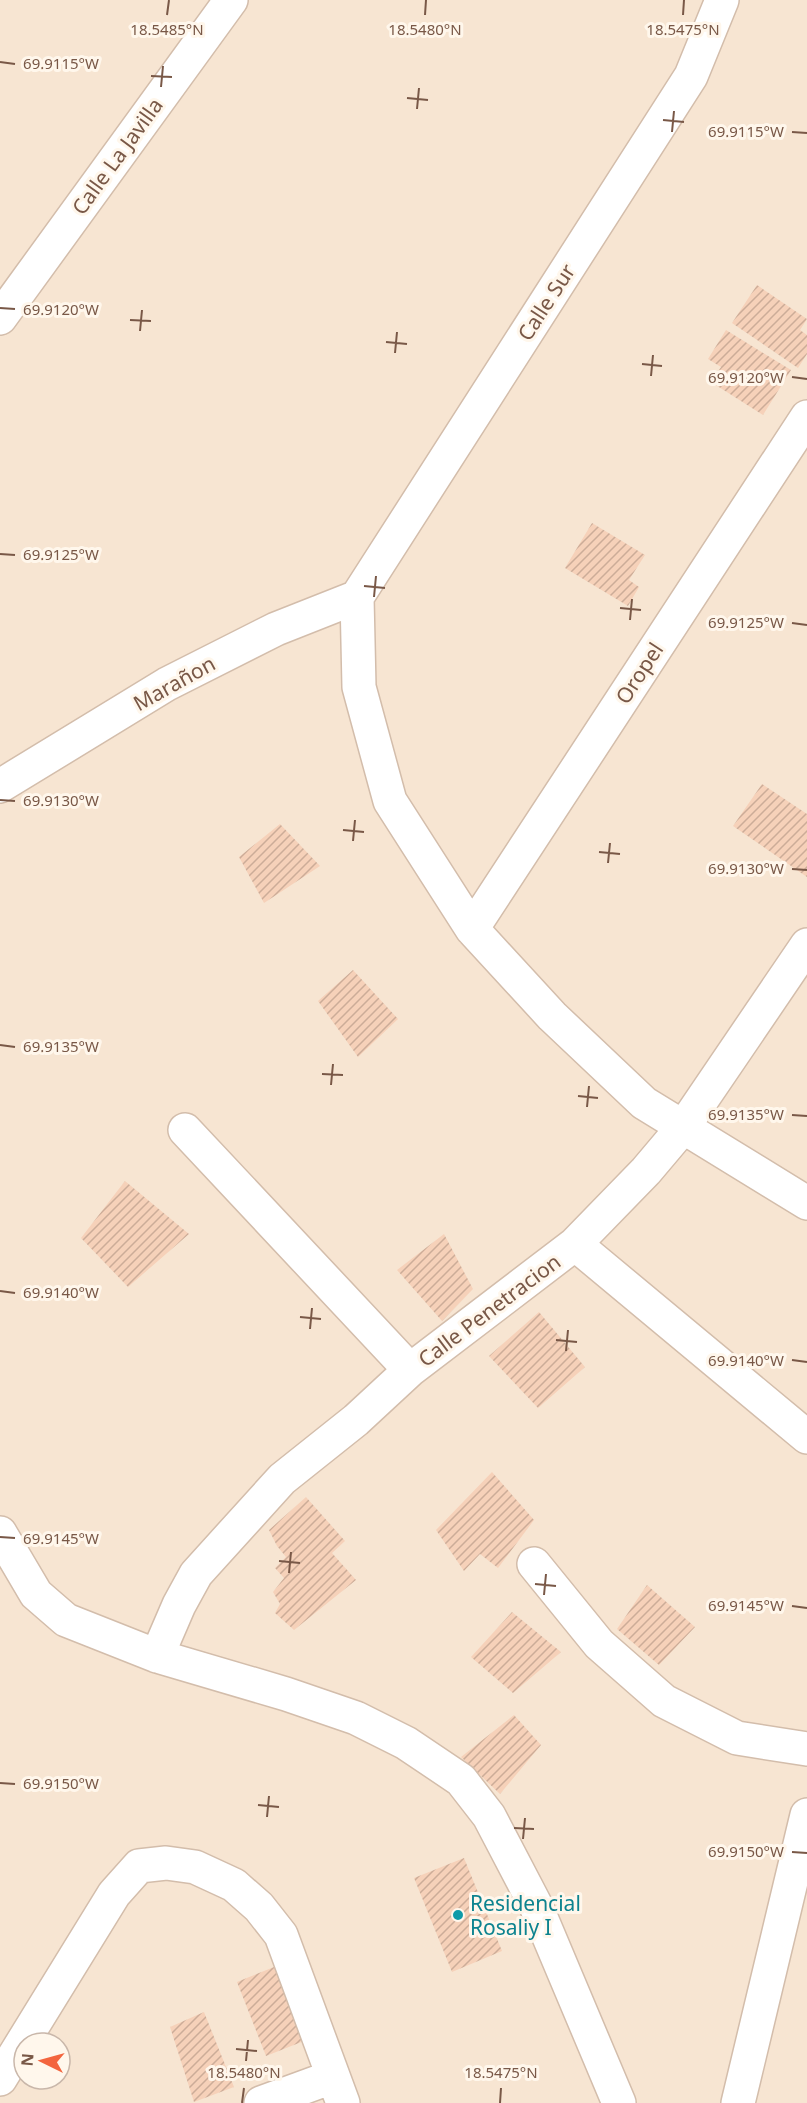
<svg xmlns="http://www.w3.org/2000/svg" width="807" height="2103" font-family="'Noto Sans',sans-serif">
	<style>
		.residential { fill: #f7e5d2; fill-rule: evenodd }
		.building { fill: url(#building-hatch) }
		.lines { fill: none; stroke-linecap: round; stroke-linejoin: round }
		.minor-casing { stroke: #d3bdab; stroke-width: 36 }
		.minor { stroke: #fff; stroke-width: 33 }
		.ticks { fill: none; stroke: #795847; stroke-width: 2 }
		.culture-dot { fill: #0f9aa8; stroke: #fff7ec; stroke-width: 2 }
		.labels { text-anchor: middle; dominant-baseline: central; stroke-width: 6; stroke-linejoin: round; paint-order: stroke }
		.street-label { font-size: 21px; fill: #795847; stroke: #fff7ec }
		.culture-label { font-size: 21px; fill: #0d838f; stroke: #fff7ec; text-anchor: start }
		.ticks-label { font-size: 15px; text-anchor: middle; fill: #795847; stroke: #fff7ec; stroke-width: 6; stroke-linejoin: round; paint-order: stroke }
	</style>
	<defs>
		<pattern id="building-hatch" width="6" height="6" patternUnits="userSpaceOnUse" patternTransform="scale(1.5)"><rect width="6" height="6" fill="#f6d1b9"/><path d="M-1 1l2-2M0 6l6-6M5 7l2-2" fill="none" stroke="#ccac98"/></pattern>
	</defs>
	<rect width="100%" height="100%" fill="#fef4e4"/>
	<!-- residential -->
	<path class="residential" d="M0 0H807V2103H0ZM24 2043H60V2079H24Z"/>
	<!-- building -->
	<path class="building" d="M757 285 807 319 800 330 807 335V354L798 368 732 323Z
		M726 330 791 370 763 415 711 382 721 367 708 359Z
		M592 523 645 555 629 580 639 587 628 606 565 568Z
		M762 784 807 814V877L733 826Z
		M280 824 320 866 264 903 239 857Z
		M353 970 398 1019 358 1057 318 1001Z
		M125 1181 189 1234 128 1287 81 1238Z
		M444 1234 473 1289 442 1321 397 1270Z
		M539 1312 585 1367 538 1408 489 1356Z
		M492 1472 534 1520 498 1568 480 1554 464 1571 436 1530Z
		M306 1497 345 1541 332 1553 356 1580 294 1630 275 1613 280 1604 273 1592 284 1578 275 1568 286 1557 277 1546 269 1530Z
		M647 1585 695 1627 659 1665 617 1629Z
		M512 1612 561 1652 513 1693 471 1657Z
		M514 1715 541 1745 500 1794 461 1757Z
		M464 1858 502 1951 452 1972 414 1878Z
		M279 1965 309 2039 266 2056 237 1982Z
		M204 2012 234 2087 194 2102 170 2027Z"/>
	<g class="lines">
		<!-- minor casing -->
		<g class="minor-casing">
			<path id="minor" d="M0 318 231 0
				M357 597 359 687 390 801 472 929 552 1016 644 1103 807 1203
				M357 597 691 76 722 0
				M0 786 167 684 276 629 357 597
				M472 929 807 417
				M185 1130 410 1370
				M575 1244 807 1437
				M0 1533 36 1594 66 1620 157 1656 286 1694 356 1718 406 1743 461 1780 489 1816 536 1906 619 2103
				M534 1564 599 1644 664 1701 737 1738 807 1749
				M157 1656 179 1605 196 1574 282 1479 356 1420 410 1370 575 1244 646 1171 684 1126 807 945
				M0 2079 114 1894 139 1866 166 1863 195 1867 234 1885 259 1907 281 1935 343 2103
				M261 2103 332 2077
				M738 2103 807 1815"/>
		</g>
		<!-- minor -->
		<use href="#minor" class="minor"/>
	</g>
	<!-- ticks -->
	<path class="ticks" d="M167 15 169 0M425 15 426 0M683 15 684 0M0 62 15 64M151 76 172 77M161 87 163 66M407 98 428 100M417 109 419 88M663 120 684 122M672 132 674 111M792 132 807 133M0 308 15 309M130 320 151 321M140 331 142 310M386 342 407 344M395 353 397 332M642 364 662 366M651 376 653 355M792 377 807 379M0 554 15 555M364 586 385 588M374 597 376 576M620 608 641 610M630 620 632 599M792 623 807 625M0 800 15 801M343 830 364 832M353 841 355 820M599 852 620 854M608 863 610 843M792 869 807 870M0 1045 15 1047M322 1074 343 1075M331 1085 333 1064M578 1096 598 1098M587 1107 589 1086M792 1115 807 1116M0 1291 15 1293M300 1317 321 1319M310 1329 312 1308M556 1340 577 1342M566 1351 568 1330M792 1360 807 1362M0 1537 15 1538M279 1561 300 1563M289 1573 291 1552M535 1584 556 1586M544 1595 546 1574M792 1606 807 1608M0 1783 15 1784M258 1805 279 1807M267 1817 269 1796M514 1828 534 1829M523 1839 525 1818M792 1852 807 1853M236 2049 257 2051M246 2061 248 2040M242 2103 244 2088M500 2103 501 2088"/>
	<!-- markers -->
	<circle class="culture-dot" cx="458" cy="1915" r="6"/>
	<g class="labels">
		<!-- street labels -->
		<g class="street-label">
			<text transform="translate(117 156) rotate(-54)">Calle La Javilla</text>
			<text transform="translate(546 302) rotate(-57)">Calle Sur</text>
			<text transform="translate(639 673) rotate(-57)">Oropel</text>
			<text transform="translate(174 683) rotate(-29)">Marañon</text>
			<text transform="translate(489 1310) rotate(-37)">Calle Penetracion</text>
		</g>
		<!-- culture labels -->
		<g class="culture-label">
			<text x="470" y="1903">Residencial<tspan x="470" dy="24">Rosaliy I</tspan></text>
		</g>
	</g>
	<g class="ticks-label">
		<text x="167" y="35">18.5485°N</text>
		<text x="425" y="35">18.5480°N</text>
		<text x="683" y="35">18.5475°N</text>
		<text x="61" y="69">69.9115°W</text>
		<text x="746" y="137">69.9115°W</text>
		<text x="61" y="315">69.9120°W</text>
		<text x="746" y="383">69.9120°W</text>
		<text x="61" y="560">69.9125°W</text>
		<text x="746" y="628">69.9125°W</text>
		<text x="61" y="806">69.9130°W</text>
		<text x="746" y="874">69.9130°W</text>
		<text x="61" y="1052">69.9135°W</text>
		<text x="746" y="1120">69.9135°W</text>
		<text x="61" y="1298">69.9140°W</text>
		<text x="746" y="1366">69.9140°W</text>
		<text x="61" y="1544">69.9145°W</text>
		<text x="746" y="1611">69.9145°W</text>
		<text x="61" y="1789">69.9150°W</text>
		<text x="746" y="1857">69.9150°W</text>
		<text x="244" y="2078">18.5480°N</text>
		<text x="501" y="2078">18.5475°N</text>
	</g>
	<!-- north arrow -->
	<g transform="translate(42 2061) rotate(275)"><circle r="28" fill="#fff7ec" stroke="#c9b7aa" stroke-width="1.5"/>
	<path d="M0-4.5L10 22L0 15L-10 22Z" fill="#f3653e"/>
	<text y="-9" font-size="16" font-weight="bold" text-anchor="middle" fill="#795847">N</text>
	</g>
</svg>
